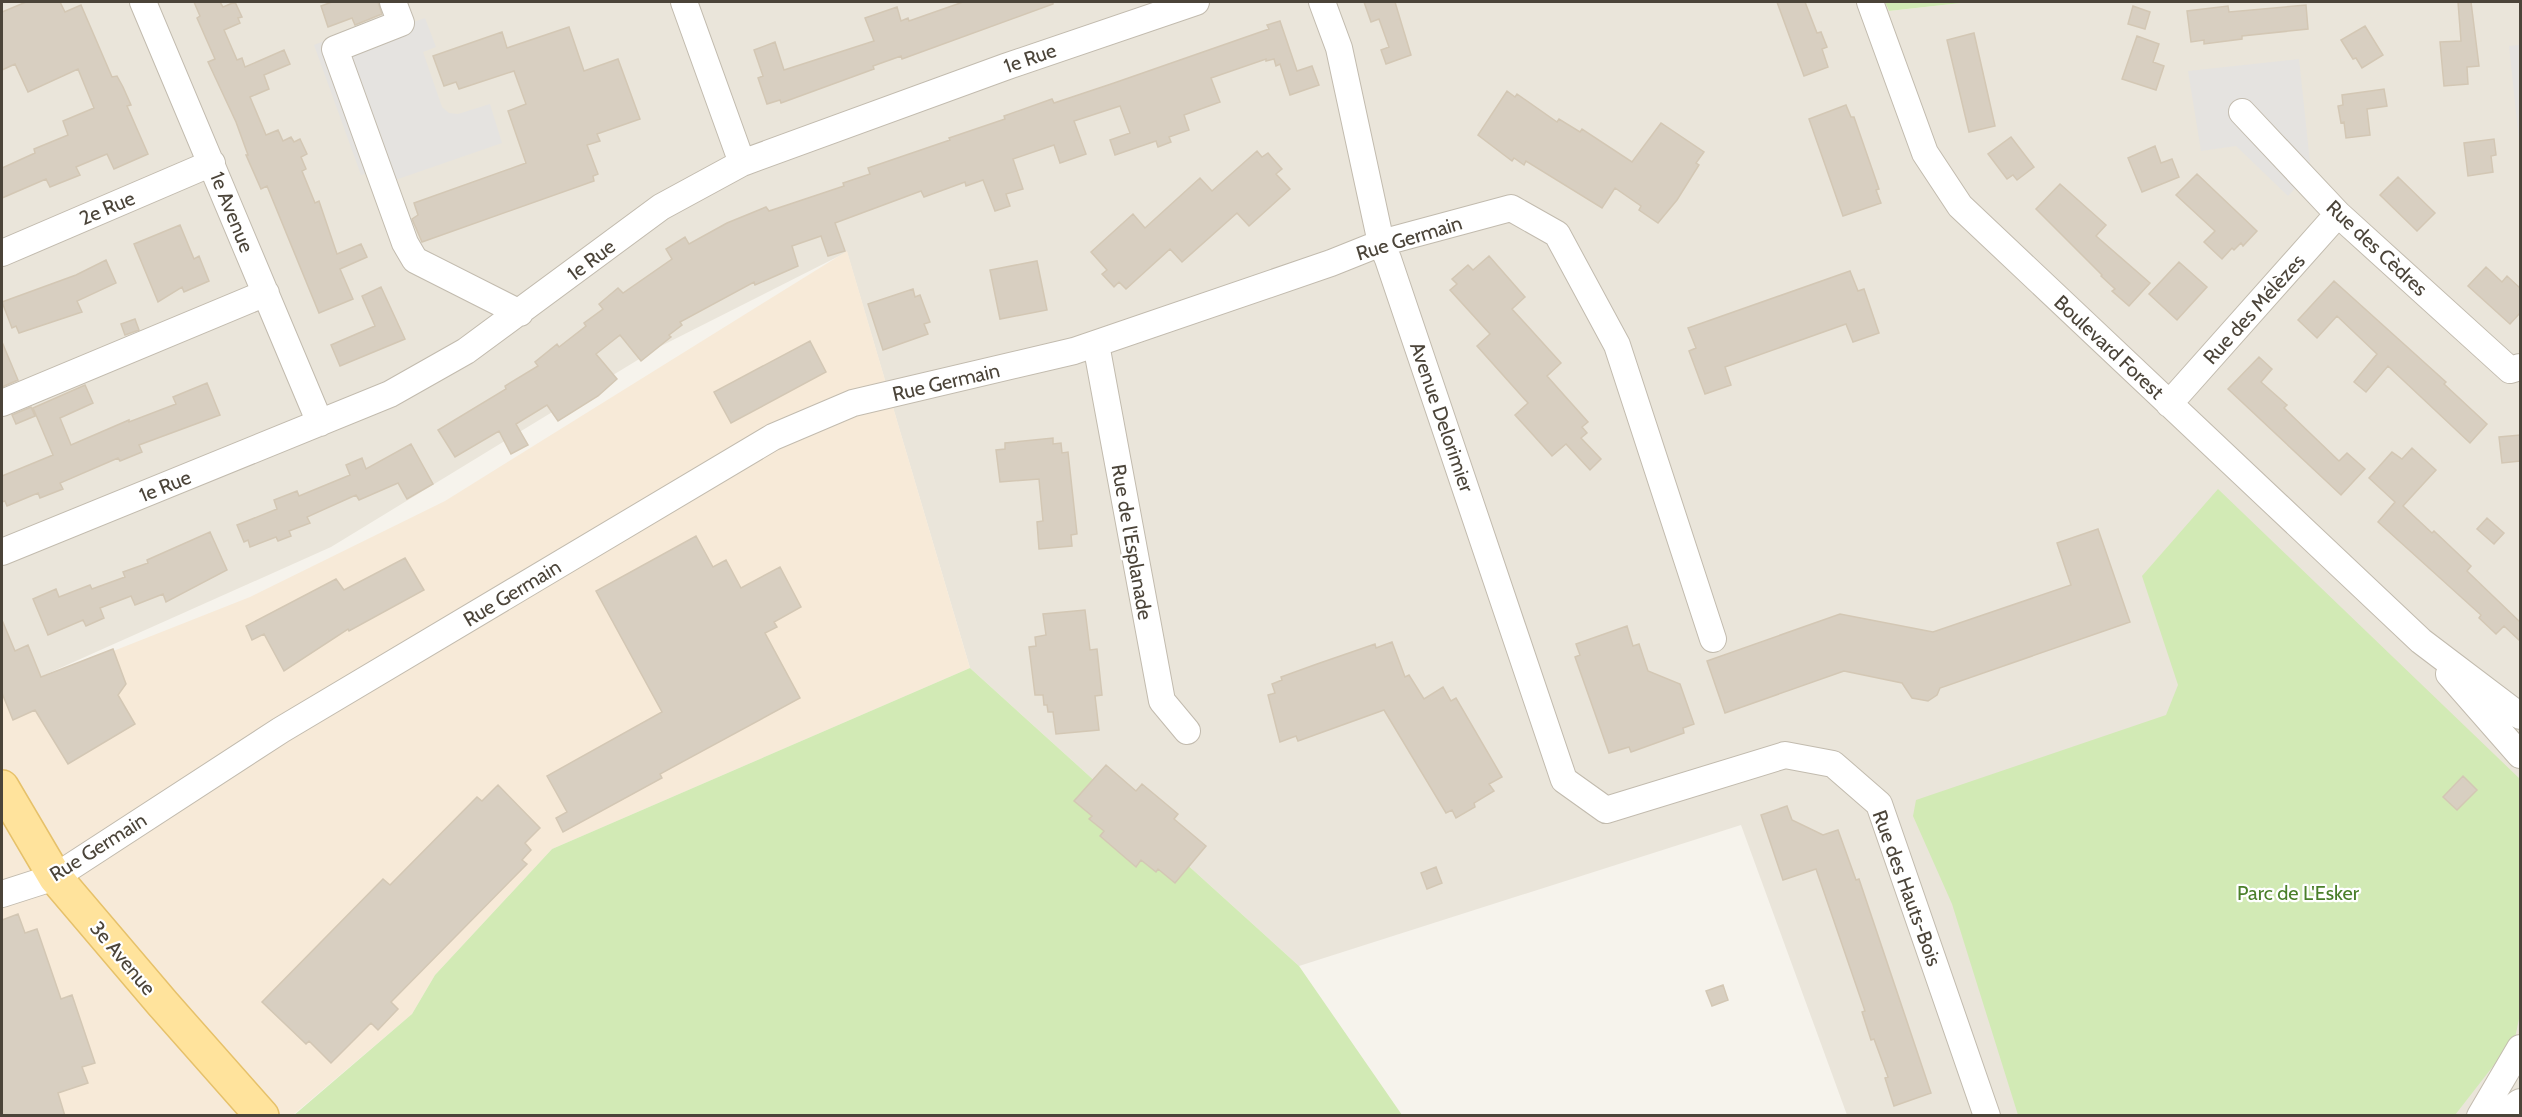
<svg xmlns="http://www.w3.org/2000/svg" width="2522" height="1117" font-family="Cabin,sans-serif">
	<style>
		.residential { fill: #eae5da }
		.commercial { fill: #f7ead8 }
		.green { fill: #d2eab5 }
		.parking { fill: #e5e3e0 }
		.building { fill: #d8cfc1; stroke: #d3c7b4; stroke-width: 1.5 }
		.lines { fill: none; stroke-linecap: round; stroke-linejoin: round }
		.minor-casing { stroke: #c2bbae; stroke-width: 28 }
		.major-casing { stroke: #e6c16a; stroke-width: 36 }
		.minor { stroke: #fff; stroke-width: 26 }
		.major { stroke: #ffe39c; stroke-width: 33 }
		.labels { text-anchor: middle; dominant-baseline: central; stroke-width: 4.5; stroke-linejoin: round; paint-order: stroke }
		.street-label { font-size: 20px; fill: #4b4439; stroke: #fff }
		.park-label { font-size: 20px; fill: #4a7f2a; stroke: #fff }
	</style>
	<rect width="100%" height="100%" fill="#f6f3ec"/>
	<!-- residential -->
	<path class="residential" d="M2 2H1885L1889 11 1970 2H2520V1115H1847L1741 825 1299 966 970 668 847 252 659 347 331 547 2 694Z"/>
	<!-- commercial -->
	<path class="commercial" d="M847 251 970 668 552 849 435 975 412 1014 293 1115 2 1116V695L250 597 445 501Z"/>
	<!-- green -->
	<path class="green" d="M1885 2H1970L1889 11Z
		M2218 489 2520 779V1014L2515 1038 2455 1115H2018L1952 904 1913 816 1916 800 2166 715 2178 685 2142 576Z
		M970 668 1299 966 1402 1115 293 1116 412 1014 435 975 552 849Z"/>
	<!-- parking -->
	<path class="parking" d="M406 9 411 23 425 18 436 47 423 52 442 107 449 113 458 114 490 104 502 143 375 187 369 173 361 175 314 45Z
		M2520 45V150L2509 46Z
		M2299 59 2311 172 2288 196 2236 146 2201 151 2188 71Z"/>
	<!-- building -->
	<path class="building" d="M26 2H60L65 12 81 5 112 77 117 76 123 87 131 105 127 106 148 154 114 169 107 154 76 167 80 175 50 187 46 179 2 198V168L35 153 34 149 68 135 63 121 94 108 78 69 28 92 15 64 2 70V12Z
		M194 2H220L223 7 235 2 242 17 238 18 240 23 224 30 237 60 242 58 245 67 284 50 290 64 264 75 269 89 250 97 266 135 278 130 283 141 291 137 294 142 300 139 307 154 301 157 306 169 302 171 315 203 319 201 337 254 361 244 367 257 340 269 353 299 319 313 267 186 261 189 246 155H248L236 122 208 62 215 59 197 18 200 16Z
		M332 2H378L382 14 355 25 352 18 328 27 321 6Z
		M963 2H1053V4L902 59 901 56 873 66 874 69 781 103 780 100 767 104 758 78 763 76 754 50 775 42 784 70 874 41 865 18 897 7 901 21 908 18 909 21Z
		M1364 2H1395L1411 55 1386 64 1381 50 1389 47 1379 19 1371 22Z
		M1777 2H1805L1817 33 1821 32 1827 47 1822 49 1828 67 1804 76Z
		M2458 2H2471L2479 66 2467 67 2468 84 2444 86 2440 42 2461 41Z
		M2306 5 2308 29 2242 36V39L2204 44V40L2191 42 2187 11 2228 6 2229 12Z
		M2133 6 2150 12 2145 29 2128 24Z
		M1280 21 1297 71 1312 66 1319 85 1290 95 1280 64 1276 66 1274 59 1266 61V59L1211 78 1220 102 1184 115 1189 130 1169 137 1171 142 1158 147 1156 141 1153 142 1115 155 1110 140 1130 133 1120 106 1074 121 1086 154 1060 163 1054 145 1013 159 1023 189 1006 194 1010 206 995 211 983 180 966 186 965 182 924 197 921 191 835 223 845 251 828 256 821 236 792 246 798 266 755 285 754 282 680 322 682 325 669 335 671 337 641 361 620 335 596 354 617 379 598 396 558 421 547 405 516 424 528 445 511 454 499 431 455 457 438 430 506 389 505 386 538 366 535 362 557 344 559 347 586 326 584 323 603 309 599 304 618 288 623 293 672 259 666 249 685 237 689 244 727 223 766 207 769 211 844 186 843 183 870 174 868 168 950 140 949 138 1005 119 1004 116 1052 99 1054 103 1114 83 1269 29 1267 25Z
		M2365 26 2383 55 2362 68 2356 58 2353 59 2341 40Z
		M569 27 584 71 618 59 640 119 597 134 600 141 587 145 598 174 593 176 594 181 422 242 412 219 418 215 414 203 526 163 508 111 526 104 514 71 459 89 456 82 444 86 433 56 502 32 507 48Z
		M1974 33 1995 126 1969 132 1947 40Z
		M2137 36 2159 44 2153 62 2164 66 2156 90 2122 79Z
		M2384 89 2387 106 2367 109 2370 135 2346 138 2344 122 2341 123 2338 106 2343 105 2342 95Z
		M1507 91 1515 97 1517 94 1557 122 1559 119 1580 132 1582 129 1632 162 1661 123 1704 152 1696 163 1699 165 1677 200 1658 223 1639 210 1641 206 1615 188 1602 208 1526 161 1524 165 1514 158 1512 161 1478 135Z
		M1846 105 1851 117H1854L1879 189 1876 190 1881 203 1843 216 1809 119Z
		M2011 137 2034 167 2017 180 2013 175 2007 179 1988 154Z
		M2494 139 2496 155 2491 156 2493 172 2468 176 2464 143Z
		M2155 146 2161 163 2172 159 2179 177 2142 192 2128 158Z
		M1257 151 1262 157 1268 153 1282 169 1276 174 1290 189 1249 226 1237 213 1182 262 1170 249 1126 289 1119 282 1114 287 1102 274 1107 270 1091 252 1133 214 1145 228 1200 178 1212 191Z
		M2197 174 2257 231 2243 246 2241 243 2234 250 2232 248 2222 259 2204 242 2215 231 2176 195Z
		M2398 177 2435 213 2417 231 2380 195Z
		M2060 184 2106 225 2096 236 2150 283 2129 306 2112 291 2115 289 2101 276 2102 275 2036 209Z
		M180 225 194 259 199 256 209 281 184 292 182 287 158 302 134 244Z
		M1489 256 1525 297 1512 309 1561 363 1547 376 1588 422 1582 427 1587 433 1581 438 1601 459 1590 470 1566 444 1552 456 1515 415 1528 403 1477 346 1490 334 1450 290 1457 284 1452 279 1468 265 1473 270Z
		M106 260 116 283 77 301 82 312 19 333 16 326 12 328 2 302 76 275Z
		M1037 261 1047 310 1000 319 990 270Z
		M2179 262 2207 287 2177 320 2149 294Z
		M2486 267 2502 282 2507 276 2520 288V313L2510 324 2468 286Z
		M1850 271 1858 291 1864 289 1879 333 1853 342 1846 324 1725 367 1731 385 1705 394 1689 351 1696 348 1688 328Z
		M2334 281 2446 382 2444 384 2487 424 2470 443 2388 366 2366 392 2354 382 2377 354 2337 316 2317 338 2298 320Z
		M381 287 405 339 340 366 331 345 375 326 362 296Z
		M913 289 915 297 920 295 930 322 924 324 928 334 883 350 868 304Z
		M135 319 139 330 125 335 121 324Z
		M810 341 826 372 731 423 714 392Z
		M2 342 18 380 2 387Z
		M2259 357 2272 369 2261 382 2287 405 2284 408 2339 461 2347 453 2365 469 2341 495 2228 389Z
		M207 383 220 415 139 445 142 452 120 461 118 458 60 483 63 489 40 498 38 493 7 506 5 501 2 502V476L53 455 33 408 85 385 93 403 60 418 71 445 129 420V422L176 404 173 397Z
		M31 407 35 416 16 424 12 415Z
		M2520 435V461L2502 463 2499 437Z
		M1053 438V444L1061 443 1062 453 1068 452 1077 534 1071 535 1072 546 1039 549 1037 522 1043 521 1039 479 1000 482 996 450 1005 449V443Z
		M411 444 433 484 407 499 398 483 359 500 356 495 307 517 310 523 289 531 291 536 278 541 276 537 250 547 248 540 244 542 237 525 277 509 274 500 297 491 299 496 350 475 346 465 362 458 366 469Z
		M2412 448 2436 470 2403 506 2432 533 2434 531 2471 566 2467 571 2520 622V641L2504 626 2496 634 2479 618 2481 615 2378 522 2395 502 2369 478 2392 452 2402 459Z
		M2487 518 2504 533 2494 544 2477 529Z
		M2098 529 2130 622 1940 688 1937 695 1928 701 1912 698 1902 683 1844 671 1725 713 1707 661 1840 614 1933 632 2071 585 2057 543Z
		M210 532 227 570 166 602 163 594 135 605 131 596 100 608 104 618 86 626 83 620 48 635 33 599 56 589 59 597 90 585 92 589 125 577 123 572 148 563 147 560Z
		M696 536 713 567 726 560 741 588 780 567 801 607 774 622 777 627 765 633 800 698 660 774 662 778 563 832 556 818 567 812 547 776 662 712 596 591Z
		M405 558 424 590 349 631 348 629 284 671 264 634 252 640 246 626 336 579 344 590Z
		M1085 610 1090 650 1097 649 1102 695 1095 696 1099 730 1056 734 1053 712H1048L1047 705H1044L1043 695H1035L1029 647 1036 646 1035 637 1046 635 1043 614Z
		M2 620 15 651 28 645 41 677 113 649 126 684 118 695 135 724 68 764 35 710 13 720 2 693Z
		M1627 626 1633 646 1639 644 1648 671 1680 684 1694 724 1683 728 1684 733 1631 752 1629 747 1609 753 1575 657 1580 655 1576 644Z
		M1392 642 1405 677 1409 675 1424 699 1443 687 1451 701 1456 698 1502 777 1489 784 1494 791 1474 803 1475 807 1456 818 1452 810 1446 813 1384 710 1298 741 1296 736 1280 742 1268 695 1275 693 1272 684 1282 680 1281 677 1317 664 1375 644 1376 648Z
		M1106 765 1136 791 1142 784 1178 814 1174 819 1206 846 1175 883 1158 869 1156 872 1141 860 1136 867 1100 836 1104 831 1089 819 1092 816 1074 801Z
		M2463 776 2477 790 2457 810 2443 797Z
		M498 785 540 828 525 843 531 850 522 860 527 864 391 1002 398 1009 378 1030 371 1023 331 1063 309 1041 306 1044 262 1002 383 879 390 885 477 797 482 801Z
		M1787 806 1792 820 1823 835 1838 830 1856 880 1859 879 1931 1093 1894 1106 1885 1078 1888 1077 1874 1039 1871 1040 1862 1012 1865 1011 1816 869 1783 880 1761 815Z
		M1436 867 1442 883 1427 889 1421 873Z
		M18 914 25 933 37 929 61 999 72 995 95 1063 82 1067 88 1083 58 1093 65 1116H2V920Z
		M1723 985 1728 1000 1712 1006 1706 991Z"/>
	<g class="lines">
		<!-- minor casing -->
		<g class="minor-casing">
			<path id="minor" d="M143 2 320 423
				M393 2 401 23 335 49 405 243 415 260 520 313
				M684 2 742 163
				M1322 2 1339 48 1381 243 1388 259 1564 780 1606 810 1785 755 1833 764 1879 804 1987 1116
				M1870 2 1925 153 1960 206 2421 641 2520 716
				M2242 112 2338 214 2510 370 2520 367
				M2 253 212 163
				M1096 344 1162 701 1187 731
				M2 403 266 293
				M2169 404 2338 214
				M2 552 390 394 466 351 661 207 742 163 1005 67 1196 2
				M2449 674 2520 755
				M2 894 55 877 281 730 773 437 853 403 1074 351 1331 263 1381 243 1511 208 1557 234 1617 345 1713 639
				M2480 1116 2520 1048
				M2501 1116 2520 1102"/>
		</g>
		<!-- major casing -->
		<g class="major-casing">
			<path id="major" d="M2 787 55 877 163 1004 262 1116"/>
		</g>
		<!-- minor -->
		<use href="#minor" class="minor"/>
		<!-- major -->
		<use href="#major" class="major"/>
	</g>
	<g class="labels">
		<!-- street labels -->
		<g class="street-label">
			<text transform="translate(1030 58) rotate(-19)">1e Rue</text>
			<text transform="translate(107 208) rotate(-23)">2e Rue</text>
			<text transform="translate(232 212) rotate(68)">1e Avenue</text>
			<text transform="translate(1409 238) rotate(-17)">Rue Germain</text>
			<text transform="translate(2377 248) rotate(43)">Rue des Cèdres</text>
			<text transform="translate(591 260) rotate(-37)">1e Rue</text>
			<text transform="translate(2254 309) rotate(-48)">Rue des Mélèzes</text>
			<text transform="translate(2109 347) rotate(43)">Boulevard Forest</text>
			<text transform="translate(946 382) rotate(-13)">Rue Germain</text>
			<text transform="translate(1442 417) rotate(71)">Avenue Delorimier</text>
			<text transform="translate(165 486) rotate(-22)">1e Rue</text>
			<text transform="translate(1132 542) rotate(80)">Rue de l'Esplanade</text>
			<text transform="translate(512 593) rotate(-31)">Rue Germain</text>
			<text transform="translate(98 847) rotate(-32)">Rue Germain</text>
			<text transform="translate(1907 888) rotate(70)">Rue des Hauts-Bois</text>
			<text transform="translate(123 958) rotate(50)">3e Avenue</text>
		</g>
		<!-- park labels -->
		<g class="park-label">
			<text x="2298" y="893">Parc de L'Esker</text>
		</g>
	</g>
	<!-- border -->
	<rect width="2522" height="1117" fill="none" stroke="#4b4439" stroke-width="6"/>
</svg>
